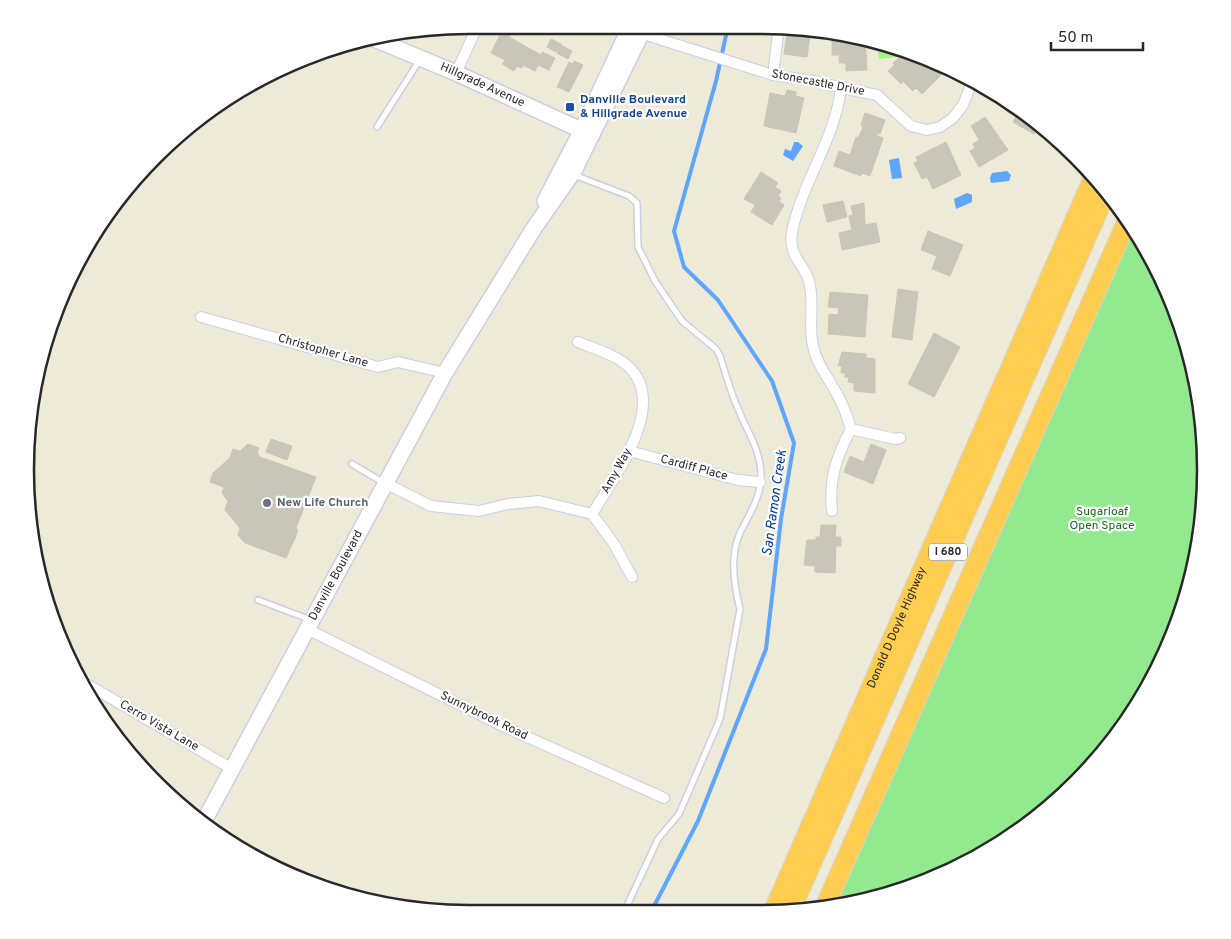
<svg xmlns="http://www.w3.org/2000/svg" width="1231" height="939" font-family="Overpass,sans-serif">
	<style>
		.green { fill: #93ea8e }
		.pitch { fill: #a7f388 }
		.water { fill: #5ea5fb }
		.lines { fill: none; stroke-linecap: round; stroke-linejoin: round }
		.stream { stroke: #5ea5fb; stroke-width: 4 }
		.building { fill: #c8c6b8; stroke: #c8c6b2 }
		.lane-casing { stroke: #cfcde3; stroke-width: 8 }
		.street-casing { stroke: #cfcde3; stroke-width: 12 }
		.secondary-casing { stroke: #cfcde3; stroke-width: 18 }
		.highway-casing { stroke: #d4d4d4; stroke-width: 21 }
		.lane { stroke: #fff; stroke-width: 5 }
		.street { stroke: #fff; stroke-width: 10 }
		.secondary { stroke: #fff; stroke-width: 15 }
		.highway { stroke: #ffce51; stroke-width: 19 }
		.transit-dot { fill: #1a4fb4; stroke: #fff; stroke-width: 2 }
		.worship-dot { fill: #6b7280; stroke: #fff; stroke-width: 2 }
		.labels { text-anchor: middle; dominant-baseline: central; stroke-width: 4.5; stroke-linejoin: round; paint-order: stroke }
		.shield { fill: #fff; stroke: #686868; stroke-width: 1 }
		.shield-label { font-size: 11px; font-weight: bold; fill: #282828 }
		.street-label { font-size: 12px; fill: #282828; stroke: #fff }
		.transit-label { font-size: 12px; font-weight: bold; fill: #164399; stroke: #fff; text-anchor: start }
		.worship-label { font-size: 12px; font-weight: bold; fill: #5b616d; stroke: #fff; text-anchor: start }
		.park-label { font-size: 12px; fill: #126c19; stroke: #fff }
		.water-label { font-size: 14px; font-style: italic; fill: #003da5; stroke: #fff }
		.rim { fill: none; stroke: #282828; stroke-width: 2.5 }
	</style>
	<rect width="100%" height="100%" fill="#edead8"/>
	<!-- green -->
	<path class="green" d="M1131 223 1172 300 1198 383 1206 470 1197 556 1172 640 1131 717 1076 784 1008 839 905 890 824 909Z"/>
	<!-- pitch -->
	<path class="pitch" d="M885 43 896 47 897 57 879 59 877 44Z"/>
	<!-- water -->
	<path class="water" d="M794 142H798L803 146 793 161 783 155 785 149 791 151Z
		M899 158 902 178 892 179 889 160Z
		M1007 171 1011 175 1009 181 991 183 990 178 992 173Z
		M967 193 972 195V202L956 209 954 199Z"/>
	<g class="lines">
		<!-- stream -->
		<path class="stream" d="M652 910 698 821 766 649 781 519 794 443 772 381 718 300 684 267 674 231 716 81 728 26"/>
	</g>
	<!-- building -->
	<path class="building" d="M505 25 514 27 509 37 541 55 542 52 555 58 549 70 538 65 535 71 523 65 522 68 517 66 514 71 502 64 505 60 491 53Z
		M788 26 811 29 807 57 784 54Z
		M832 35 865 38 867 70 846 71V63H839V55H832Z
		M551 39 561 44 556 52 547 47Z
		M561 45 572 51 568 59 557 53Z
		M903 50 923 58 941 75 922 94 916 88 913 91 903 81 901 84 888 71 895 65 893 63 905 53Z
		M574 61 583 65 569 92 557 87 569 62 573 64Z
		M787 90 796 92V96L804 98 796 133 764 126 770 93 785 96Z
		M1004 99 1020 109 1008 113Z
		M865 113 885 120 880 134 877 133 876 135 883 138 870 176 862 173 861 176 834 166 839 151 850 155 856 137 858 138 862 130 863 126 861 125Z
		M1018 113 1039 125 1034 134 1013 122Z
		M985 117 1008 150 979 167 970 151 975 148 973 144 979 140 971 126Z
		M946 142 961 175 933 189 927 177 922 179 914 163 918 161 916 157Z
		M761 172 778 183 775 187 781 191 778 196 781 198 779 202 784 205 772 225 751 212 755 205 744 199Z
		M843 201 847 217 827 222 823 205Z
		M864 203 865 225 876 223 880 242 842 250 839 233 852 230 849 216 853 215 851 206Z
		M928 231 963 245 950 276 932 269 937 256 921 250Z
		M898 289 918 292 912 340 892 337Z
		M830 292 868 295 865 337 828 334 829 314 838 315 839 308 828 307Z
		M934 333 960 347 934 397 908 384Z
		M842 352 866 354V358L875 359V393L854 391V383L848 382 849 377H845V373H841L842 366H838Z
		M271 439 292 446 287 460 266 452Z
		M248 444 259 448 257 453 260 457 316 477 296 528 298 530 295 538 286 558 245 543 238 535 240 528 225 510 228 501 222 493 224 487 210 482 213 473 230 458 233 449 240 451Z
		M871 444 886 450 873 484 844 472 850 456 864 462Z
		M821 525H836L835 537H841V546H836L835 573 815 572V566L804 565 807 540H816V537H820Z"/>
	<g class="lines">
		<!-- lane casing -->
		<g class="lane-casing">
			<path id="lane" d="M377 127 419 61
				M574 175 629 196 637 203 638 247 655 281 682 321 716 349 720 356C726 375 731 394 739 411 748 433 761 451 761 476 761 498 749 514 740 533 730 555 734 586 740 609L720 719 679 814 658 839 625 910
				M352 464 384 483
				M258 600 311 620"/>
		</g>
		<!-- street casing -->
		<g class="street-casing">
			<path id="street" d="M637 32 773 75 820 82 841 88 877 95 911 126 927 130 940 127 953 118 963 105 973 80
				M456 73 478 25
				M773 75 779 26
				M201 317 378 367 398 362 445 373
				M578 342C595 349 617 355 630 368 668 407 613 479 592 514
				M851 429 895 439 900 438
				M629 451 738 480 760 482
				M385 483 431 506 479 511 508 504 539 501 592 514 614 544 632 577
				M832 511C829 479 836 457 851 429 848 419 845 409 840 400 832 382 817 366 813 346 808 325 815 303 809 281 804 263 788 257 792 232 802 182 835 140 841 88
				M307 629 507 728 664 798
				M85 683 232 769"/>
		</g>
		<!-- secondary casing -->
		<g class="secondary-casing">
			<g id="secondary">
				<path id="s1" d="M372 38 456 73 592 135"/>
				<path d="M545 201 582 130 631 25"/>
				<path id="s2" d="M203 823 445 373 534 228 574 171 645 26"/>
			</g>
		</g>
		<!-- highway casing -->
		<g class="highway-casing">
			<g id="highway">
				<path d="M824 909 1128 219"/>
				<path id="s3" d="M774 910 1092 181"/>
				<path d="M791 910 1105 195"/>
			</g>
		</g>
		<!-- lane -->
		<use href="#lane" class="lane"/>
		<!-- street -->
		<use href="#street" class="street"/>
		<!-- secondary -->
		<use href="#secondary" class="secondary"/>
		<!-- highway -->
		<use href="#highway" class="highway"/>
	</g>
	<!-- markers -->
	<rect class="transit-dot" x="565" y="102" width="10" height="10" rx="2.5"/>
	<circle class="worship-dot" cx="267" cy="503" r="5"/>
	<g class="labels">
		<!-- shield labels -->
		<rect class="shield" x="929" y="543.5" width="38" height="17" rx="4"/>
		<g class="shield-label">
			<text x="948" y="552">I 680</text>
		</g>
		<!-- street labels -->
		<g class="street-label">
			<text transform="translate(818 83) rotate(11)">Stonecastle Drive</text>
			<text stroke="none"><textPath href="#s1" startOffset="120">Hillgrade Avenue</textPath></text>
			<text transform="translate(323 351) rotate(16)">Christopher Lane</text>
			<text transform="translate(694 468) rotate(15)">Cardiff Place</text>
			<text transform="translate(617 471) rotate(-61)">Amy Way</text>
			<text stroke="none"><textPath href="#s2" startOffset="281">Danville Boulevard</textPath></text>
			<text stroke="none"><textPath href="#s3" startOffset="308">Donald D Doyle Highway</textPath></text>
			<text transform="translate(484 716) rotate(26)">Sunnybrook Road</text>
			<text transform="translate(159 726) rotate(30)">Cerro Vista Lane</text>
		</g>
		<!-- transit labels -->
		<g class="transit-label">
			<text x="580" y="100">Danville Boulevard<tspan x="580" dy="14">&amp; Hillgrade Avenue</tspan></text>
		</g>
		<!-- worship labels -->
		<g class="worship-label">
			<text x="277" y="503">New Life Church</text>
		</g>
		<!-- park labels -->
		<g class="park-label">
			<text x="1102" y="512">Sugarloaf<tspan x="1102" dy="14">Open Space</tspan></text>
		</g>
		<!-- water labels -->
		<g class="water-label">
			<text transform="translate(775 503) rotate(-82)">San Ramon Creek</text>
		</g>
	</g>
	<!-- crop -->
	<path d="M0 0H1231V939H0ZM469 34H762A435 435 0 0 1 1197 469V470A435 435 0 0 1 762 905H469A435 435 0 0 1 34 470V469A435 435 0 0 1 469 34Z" fill="#fff" fill-rule="evenodd"/>
	<path class="rim" d="M469 34H762A435 435 0 0 1 1197 469V470A435 435 0 0 1 762 905H469A435 435 0 0 1 34 470V469A435 435 0 0 1 469 34Z"/>
	<!-- scale -->
	<path d="M1051 42v8h92v-8" fill="none" stroke="#282828" stroke-width="2.5"/>
	<text x="1058" y="42" font-size="15" fill="#282828" stroke="#ffffff" stroke-width="4" paint-order="stroke">50 m</text>
</svg>
